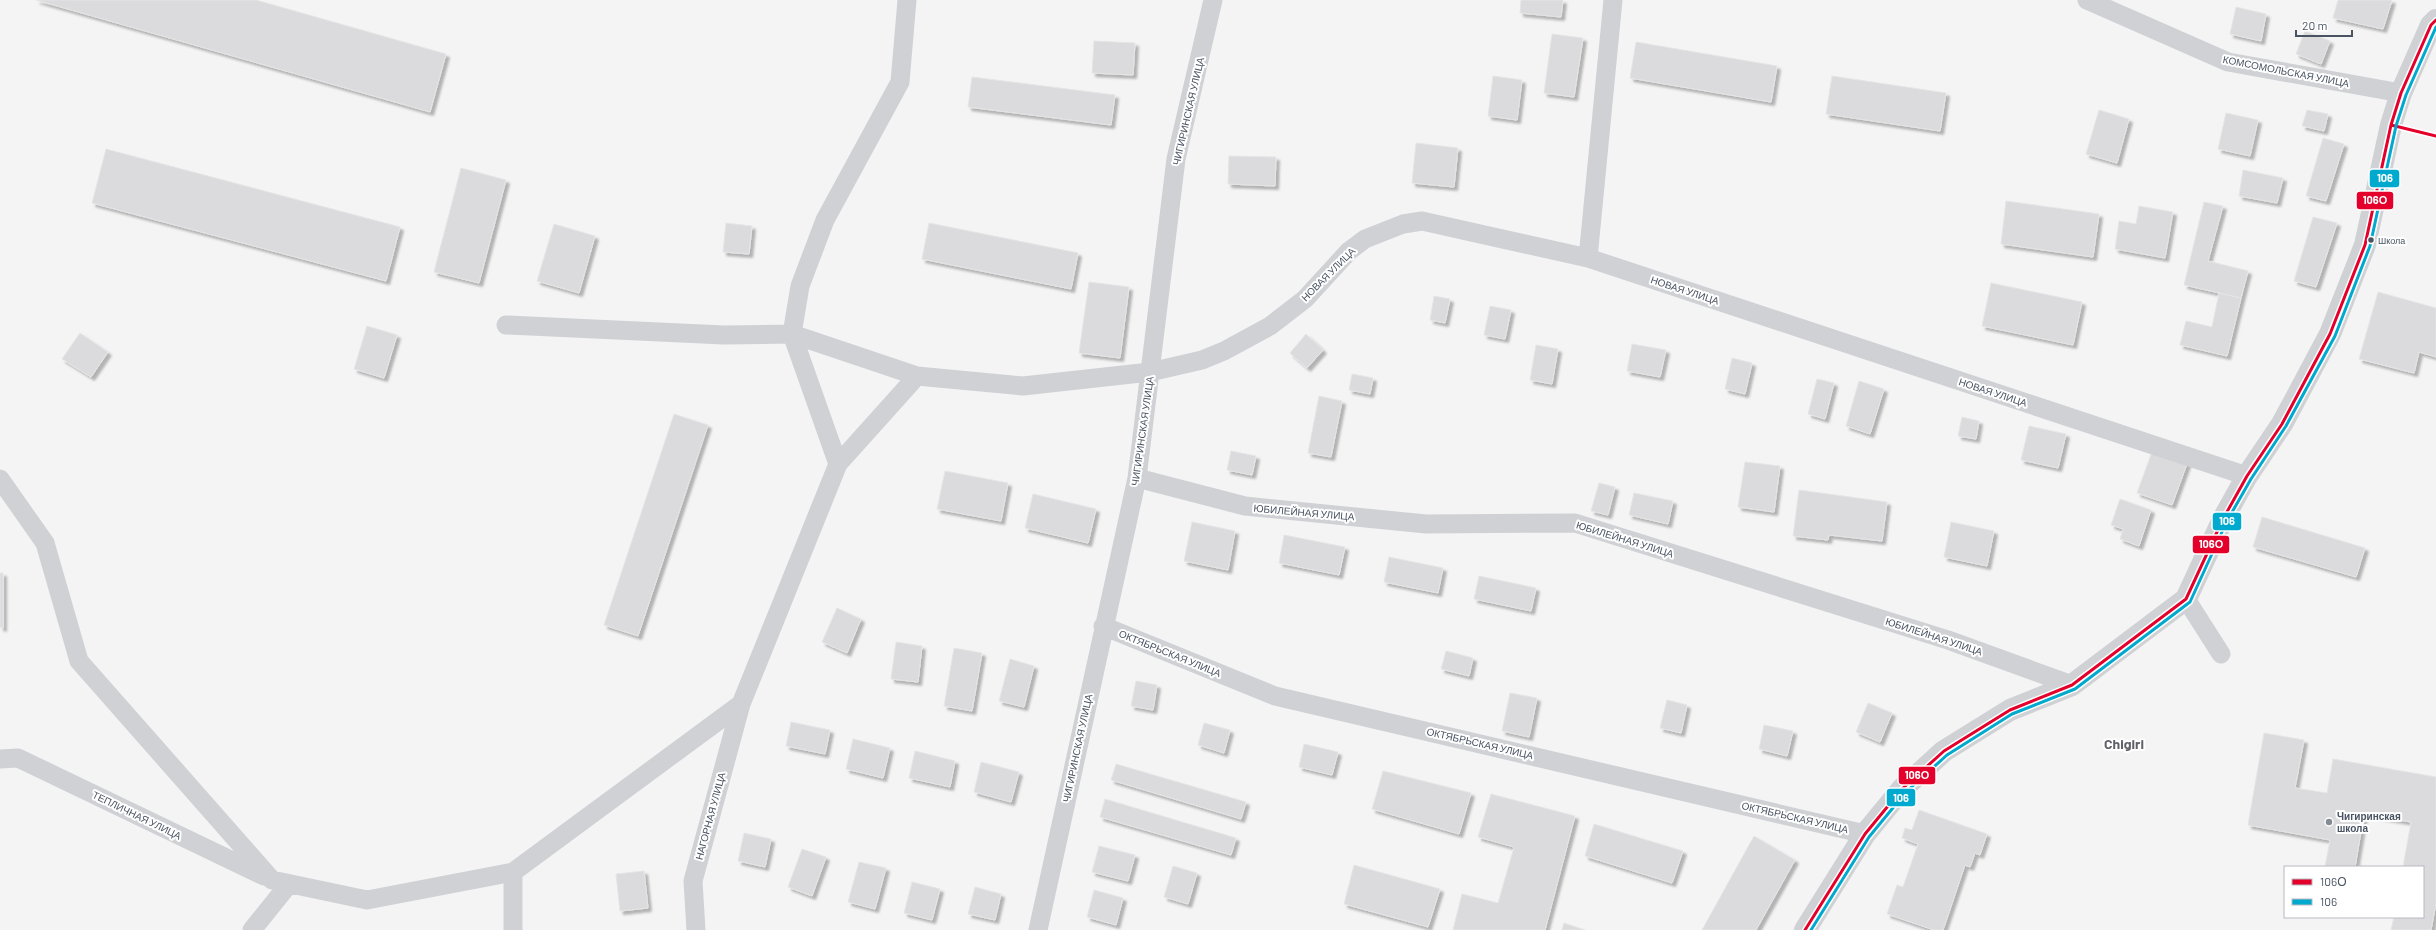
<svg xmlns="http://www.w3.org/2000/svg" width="2436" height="930" font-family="Barlow,sans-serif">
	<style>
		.building { fill: #dbdbde; stroke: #e5e5e6; filter: url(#shadow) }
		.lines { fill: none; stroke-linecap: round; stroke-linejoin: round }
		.minor { stroke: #cfd1d4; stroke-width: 19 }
		.tertiary { stroke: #cfd1d4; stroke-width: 22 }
		.bus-1-casing { stroke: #fff; stroke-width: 6 }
		.bus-2-casing { stroke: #fff; stroke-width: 6 }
		.bus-1 { stroke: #e4002b; stroke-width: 3 }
		.bus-2 { stroke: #00a9ce; stroke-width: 3 }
		.bus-dot { fill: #495362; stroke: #fff; stroke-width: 1.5 }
		.poi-dot { fill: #858b95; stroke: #fff; stroke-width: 1.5 }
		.labels { text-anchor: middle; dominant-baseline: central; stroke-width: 4; stroke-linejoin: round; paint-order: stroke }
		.bus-label { font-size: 9px; fill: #495362; stroke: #fff; text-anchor: start }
		.street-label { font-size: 10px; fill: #495362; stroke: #fff }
		.poi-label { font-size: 10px; font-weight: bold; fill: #495362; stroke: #fff; text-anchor: start }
		.district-label { font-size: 14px; font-weight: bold; fill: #5e6168; stroke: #fff }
		.line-badge { stroke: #fff; stroke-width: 1.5 }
		.badge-label { font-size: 11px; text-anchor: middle; font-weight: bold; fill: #fff }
	</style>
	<defs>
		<filter id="shadow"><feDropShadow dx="3.5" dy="3.5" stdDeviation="1" flood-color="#0004"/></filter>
	</defs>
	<rect width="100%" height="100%" fill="#f4f4f4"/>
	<!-- building -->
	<path class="building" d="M36 0H256L446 54 430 112Z
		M1521 0H1563L1561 17 1520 13Z
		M2338 0H2392L2383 29 2333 18Z
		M2236 7 2266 14 2261 41 2230 34Z
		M2305 31 2330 41 2321 64 2296 54Z
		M1552 34 1583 38 1574 97 1544 93Z
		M1094 41 1135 43 1133 75 1092 73Z
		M1636 42 1777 66 1771 102 1630 78Z
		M1493 76 1522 80 1517 120 1488 116Z
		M1832 76 1946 93 1940 131 1826 114Z
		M972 77 1115 95 1111 125 968 107Z
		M2099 110 2129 119 2117 163 2086 154Z
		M2307 110 2328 114 2324 131 2302 126Z
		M2226 113 2258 120 2250 156 2218 149Z
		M2323 138 2344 144 2326 201 2306 196Z
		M1416 143 1458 148 1454 187 1412 183Z
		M106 149 400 227 386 281 92 203Z
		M1229 156 1276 157 1275 186 1228 184Z
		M461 168 506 180 479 283 434 272Z
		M2243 170 2283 178 2277 203 2239 196Z
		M2006 201 2099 214 2093 257 2001 244Z
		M2204 202 2223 206 2208 261 2248 271 2241 298 2184 285Z
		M2139 206 2173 212 2165 258 2115 249 2119 221 2136 224Z
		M2313 217 2337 223 2316 287 2294 281Z
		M726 223 752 226 749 254 723 252Z
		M929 223 1078 253 1071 289 922 259Z
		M554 224 595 236 579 293 537 281Z
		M1089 282 1129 287 1120 358 1079 353Z
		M1991 283 2082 302 2073 345 1982 326Z
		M2378 292 2436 308V357L2419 352 2414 373 2359 359Z
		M2219 293 2241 298 2227 356 2180 345 2186 321 2212 327Z
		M1434 296 1450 299 1445 323 1430 320Z
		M1490 306 1511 310 1505 339 1484 335Z
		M367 326 397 335 384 378 354 369Z
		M80 333 108 352 91 377 62 359Z
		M1306 334 1323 350 1307 368 1290 353Z
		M1632 344 1666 350 1660 377 1627 371Z
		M1536 345 1558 349 1552 384 1530 380Z
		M1732 358 1752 363 1745 394 1725 389Z
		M1352 374 1373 378 1370 394 1349 390Z
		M1817 379 1834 383 1825 419 1808 414Z
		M1859 381 1884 389 1870 434 1846 426Z
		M1319 396 1342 401 1331 457 1308 453Z
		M674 414 708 425 638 636 604 625Z
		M1962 417 1979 421 1976 439 1958 436Z
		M2029 426 2066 434 2058 468 2021 460Z
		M2157 438 2192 450 2172 505 2137 493Z
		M1231 451 1256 456 1252 475 1227 470Z
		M1745 462 1780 466 1774 512 1738 507Z
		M945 471 1008 483 1001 521 937 509Z
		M1599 483 1615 487 1608 515 1591 511Z
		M1799 490 1887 502 1882 541 1829 535 1828 540 1793 536Z
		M1634 493 1673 501 1668 524 1629 515Z
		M1033 494 1096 509 1088 543 1025 528Z
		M2120 499 2151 510 2139 546 2120 539 2123 529 2111 525Z
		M2262 517 2365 548 2356 577 2253 547Z
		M1192 522 1235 531 1228 570 1184 561Z
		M1951 522 1994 531 1987 566 1944 557Z
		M1284 535 1345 547 1339 575 1279 563Z
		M1389 557 1443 568 1438 593 1384 582Z
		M0 573H3V628L0 627Z
		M1479 576 1536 588 1531 611 1474 599Z
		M837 608 861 619 847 653 822 642Z
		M896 642 922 646 918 682 891 679Z
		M954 648 982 653 972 711 944 706Z
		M1446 651 1473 658 1469 676 1441 669Z
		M1010 659 1034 666 1024 707 999 701Z
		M1136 681 1157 685 1153 710 1131 706Z
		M1510 693 1537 698 1529 737 1502 731Z
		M1667 700 1687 705 1681 733 1660 728Z
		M1868 703 1892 713 1880 742 1856 732Z
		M791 722 830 730 825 754 786 746Z
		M1204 723 1230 730 1224 753 1198 745Z
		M1764 725 1793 731 1787 756 1759 749Z
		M2264 733 2304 740 2295 788 2327 793 2333 759 2436 777V903L2431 930H2391L2394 917H2423V867H2403L2411 822 2364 814 2355 867H2325L2330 840 2248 825Z
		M853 739 890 748 883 778 846 769Z
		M1304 744 1338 752 1332 775 1299 767Z
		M915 751 955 761 950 787 909 778Z
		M981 762 1019 772 1011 802 974 792Z
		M1116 764 1246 802 1241 819 1111 780Z
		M1383 771 1471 793 1459 834 1372 809Z
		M1491 794 1575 816 1545 930H1453L1462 894 1498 903 1514 847 1478 837Z
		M1105 799 1236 838 1231 855 1100 817Z
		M1919 810 1987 834 1980 855 1975 853 1970 867 1965 865 1943 930H1934L1887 914 1897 885 1903 887 1918 844 1902 838 1905 828 1912 830Z
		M1594 824 1683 851 1672 883 1585 856Z
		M744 833 771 839 765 867 738 861Z
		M1754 836 1795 860 1756 930H1702Z
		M1099 846 1135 855 1128 881 1092 872Z
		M802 849 826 857 812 896 788 887Z
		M859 862 886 868 875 909 848 902Z
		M1354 865 1440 889 1428 927 1344 904Z
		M1173 866 1197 873 1188 904 1164 897Z
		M644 871 648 908 620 911 616 874Z
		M912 882 940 889 932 920 904 913Z
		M975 887 1001 894 995 920 968 914Z
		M1094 890 1123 898 1116 925 1087 917Z
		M1564 923 1585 930H1562Z"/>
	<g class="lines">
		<!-- minor -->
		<path class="minor" d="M2087 0 2228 62 2401 93
			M1588 258 1613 0
			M506 325 724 335 792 334 917 376 1023 386 1150 372 1202 360 1224 351 1270 326 1305 299 1349 251 1365 239 1403 224 1422 221 1588 258 2247 476
			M838 464 917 376
			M1137 478 1245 506 1426 524 1575 523 1948 640 2072 685
			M0 479 45 543 79 661 272 880 367 900 513 872 741 704
			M2186 599 2221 654
			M1103 626 1275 696 1865 834
			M0 759 18 758 264 876
			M513 872V930
			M252 930 289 884
			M696 930 693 881 741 704 838 464 792 334 800 286 825 220 900 82 907 0
			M1038 930 1137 478 1176 159 1213 0"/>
		<!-- tertiary -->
		<path class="tertiary" d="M1805 930 1865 834 1902 789 1944 751 2010 710 2072 685 2186 599 2223 519 2247 476 2282 424 2330 334 2365 245 2391 125 2401 93 2431 25 2436 20"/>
		<!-- bus-1 casing -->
		<g class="bus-1-casing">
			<path id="bus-1" d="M2391 125 2436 136
				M1805 930 1865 834 1902 789 1944 751 2010 710 2072 685 2186 599 2223 519 2247 476 2282 424 2330 334 2365 245 2391 125 2401 93 2431 25 2436 20"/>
		</g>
		<!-- bus-2 casing -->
		<g class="bus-2-casing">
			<path id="bus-2" d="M1811 930 1869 837 1906 792 1947 755 2012 714 2075 689 2190 602 2227 521 2251 479 2286 426 2335 336 2370 246 2396 126 2406 95 2436 27"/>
		</g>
		<!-- bus-1 -->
		<use href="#bus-1" class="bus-1"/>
		<!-- bus-2 -->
		<use href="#bus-2" class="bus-2"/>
	</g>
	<!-- markers -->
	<circle class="bus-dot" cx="2371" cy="240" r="3.5"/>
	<circle class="poi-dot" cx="2329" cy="822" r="4"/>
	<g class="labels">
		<!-- bus labels -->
		<g class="bus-label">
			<text x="2378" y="240">Школа</text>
		</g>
		<!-- street labels -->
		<g class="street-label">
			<text transform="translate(2286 71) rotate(11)">КОМСОМОЛЬСКАЯ УЛИЦА</text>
			<text transform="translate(1188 111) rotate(-77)">ЧИГИРИНСКАЯ УЛИЦА</text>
			<text transform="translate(1328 274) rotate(-45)">НОВАЯ УЛИЦА</text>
			<text transform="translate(1685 290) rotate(18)">НОВАЯ УЛИЦА</text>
			<text transform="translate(1993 392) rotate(18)">НОВАЯ УЛИЦА</text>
			<text transform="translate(1142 431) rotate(-82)">ЧИГИРИНСКАЯ УЛИЦА</text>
			<text transform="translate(1304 512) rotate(5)">ЮБИЛЕЙНАЯ УЛИЦА</text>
			<text transform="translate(1625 539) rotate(17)">ЮБИЛЕЙНАЯ УЛИЦА</text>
			<text transform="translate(1934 636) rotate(18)">ЮБИЛЕЙНАЯ УЛИЦА</text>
			<text transform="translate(1170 653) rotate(22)">ОКТЯБРЬСКАЯ УЛИЦА</text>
			<text transform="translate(1480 743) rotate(13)">ОКТЯБРЬСКАЯ УЛИЦА</text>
			<text transform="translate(1077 748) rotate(-78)">ЧИГИРИНСКАЯ УЛИЦА</text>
			<text transform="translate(137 815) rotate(26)">ТЕПЛИЧНАЯ УЛИЦА</text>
			<text transform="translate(710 816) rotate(-75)">НАГОРНАЯ УЛИЦА</text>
			<text transform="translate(1795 817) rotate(13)">ОКТЯБРЬСКАЯ УЛИЦА</text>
		</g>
		<!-- poi labels -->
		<g class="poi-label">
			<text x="2337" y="816">Чигиринская<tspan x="2337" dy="12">школа</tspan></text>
		</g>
		<!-- district labels -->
		<g class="district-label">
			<text x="2124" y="743">Chigiri</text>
		</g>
	</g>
	<g class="line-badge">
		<rect x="2369" y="169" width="31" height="19" rx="4" fill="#00a9ce"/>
		<rect x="2356" y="191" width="38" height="19" rx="4" fill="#e4002b"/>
		<rect x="2212" y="512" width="30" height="19" rx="4" fill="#00a9ce"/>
		<rect x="2192" y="535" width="38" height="19" rx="4" fill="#e4002b"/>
		<rect x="1898" y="766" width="38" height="19" rx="4" fill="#e4002b"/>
		<rect x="1886" y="788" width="30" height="19" rx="4" fill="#00a9ce"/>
	</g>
	<g class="badge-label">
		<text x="2385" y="182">106</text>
		<text x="2375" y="204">106О</text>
		<text x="2227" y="525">106</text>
		<text x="2211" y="548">106О</text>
		<text x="1917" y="779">106О</text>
		<text x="1901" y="802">106</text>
	</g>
	<!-- legend -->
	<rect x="2284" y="866" width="140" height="52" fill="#ffffff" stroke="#b6bac0"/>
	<rect x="2292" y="879" width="20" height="6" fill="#e4002b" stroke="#b6bac0"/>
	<text x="2320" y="886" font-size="12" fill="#495362">106О</text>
	<rect x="2292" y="899" width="20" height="6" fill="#00a9ce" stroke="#b6bac0"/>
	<text x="2320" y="906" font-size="12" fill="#495362">106</text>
	<!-- scale -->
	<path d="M2296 30v6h56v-6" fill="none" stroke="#495362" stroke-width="2"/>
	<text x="2302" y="30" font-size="12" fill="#495362" stroke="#ffffff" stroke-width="3" paint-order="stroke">20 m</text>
</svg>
